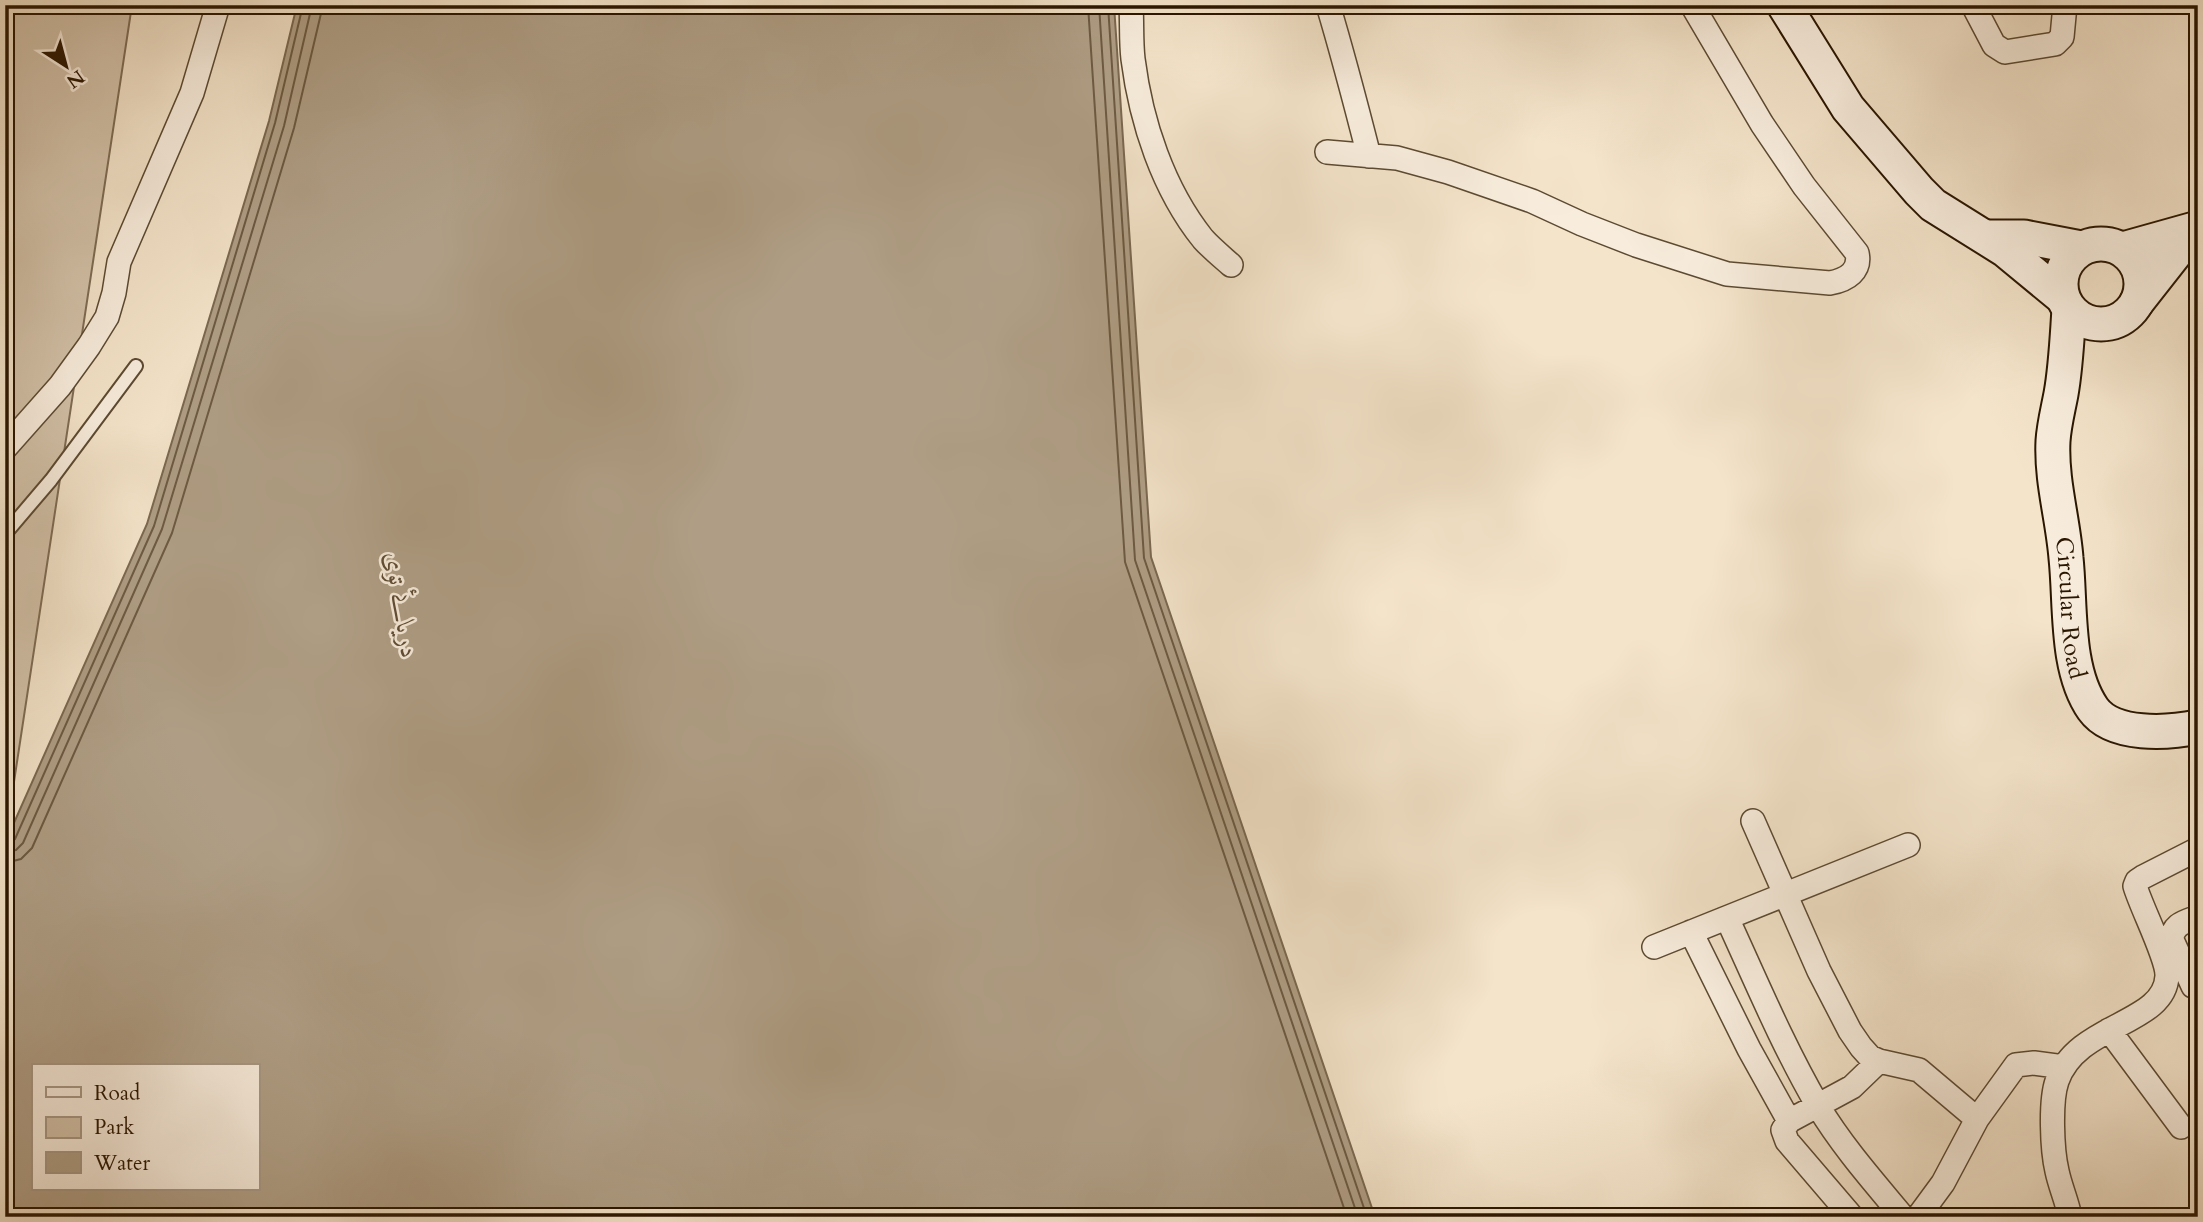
<svg xmlns="http://www.w3.org/2000/svg" width="2203" height="1222" font-family="Cardo,Amiri,serif">
	<style>
		.green { fill: #d2c1a8; stroke: #7e6c54; stroke-width: 2 }
		.water { fill: #af9e85; stroke: #7a6850; stroke-width: 2; fill-rule: evenodd }
		.lines { fill: none; stroke-linecap: round; stroke-linejoin: round }
		.shore { stroke: #6c5a42; stroke-width: 2 }
		.service-casing { stroke: #5c4a32; stroke-width: 16 }
		.minor-casing { stroke: #5c4a32; stroke-width: 26 }
		.secondary-casing { stroke: #2a1600; stroke-width: 37 }
		.service { stroke: #f8eddd; stroke-width: 12 }
		.minor { stroke: #f8eddd; stroke-width: 23 }
		.secondary { stroke: #f8eddd; stroke-width: 33 }
		.labels { text-anchor: middle; dominant-baseline: central; stroke-width: 5; stroke-linejoin: round; paint-order: stroke }
		.street-label { font-size: 24px; fill: #2a1600; stroke: #f8eddd }
		.water-label { font-size: 26px; font-style: italic; fill: #5f4c35; stroke: #f8eddd }
	</style>
	<rect width="100%" height="100%" fill="#f4e4ca"/>
	<filter id="stains"><feTurbulence type="fractalNoise" baseFrequency=".00286" numOctaves="4"/><feColorMatrix values="0 0 0 0 .2 0 0 0 0 .09 0 0 0 0 .02 0 0 0 .5 -.17"/></filter>
	<radialGradient id="worn" r=".72"><stop offset=".6" stop-color="#630" stop-opacity="0"/><stop offset="1" stop-color="#630" stop-opacity=".3"/></radialGradient>
	<!-- green -->
	<path class="green" d="M5 5H132L5 841Z"/>
	<!-- water -->
	<path class="water" d="M297 5H1114L1151 557 1375 1217H5V843L147 524 269 121ZM33 1066H257V1189H33Z"/>
	<g class="lines">
		<!-- shore -->
		<path class="shore" d="M1088 5 1125 562 1347 1217
			M1099 5 1135 560 1358 1217
			M1108 5 1144 558 1367 1217
			M5 844 11 843 15 839 154 526 275 123 303 5
			M5 852 16 850 23 843 162 529 284 126 312 5
			M5 863 21 859 32 848 172 533 294 128 323 5"/>
		<!-- service casing -->
		<g class="service-casing">
			<path id="service" d="M5 534 51 480 136 366"/>
		</g>
		<!-- minor casing -->
		<g class="minor-casing">
			<path id="minor" d="M1131 5C1132 23 1131 42 1133 59 1141 122 1163 189 1203 239 1211 248 1222 257 1231 265
				M1328 5C1343 55 1356 105 1369 156
				M1973 5 1994 45 2005 52 2055 44 2062 37 2065 5
				M1327 152 1397 158 1448 172 1532 201 1582 224 1636 245 1727 274 1830 283C1847 280 1861 271 1857 253L1804 186 1762 124 1692 5
				M5 448 60 386 89 346 107 317 114 293 119 262 192 93 218 5
				M1753 821 1819 971 1850 1031 1861 1047 1870 1057 1879 1061 1919 1070 1977 1119
				M1727 918C1756 981 1783 1046 1818 1106 1842 1146 1873 1181 1903 1217
				M1691 932 1749 1049 1789 1121
				M1654 947 1908 845
				M2193 986 2172 940C2172 924 2185 922 2198 917
				M2109 1030 2181 1127
				M1852 1217 1787 1141 1783 1130 1789 1121 1852 1087 1879 1061
				M1918 1217 1943 1183 1977 1119 2016 1065 2034 1063 2064 1067
				M2070 1217C2067 1201 2060 1186 2057 1171 2052 1150 2050 1101 2057 1081 2077 1023 2165 1025 2167 976 2168 959 2141 907 2135 886L2137 881 2143 877 2198 849"/>
		</g>
		<!-- secondary casing -->
		<g class="secondary-casing">
			<g id="secondary">
				<path d="M1784 5 1848 108 1919 191 1933 205 2005 250 2062 297"/>
				<path d="M1988 237H2024L2081 248"/>
				<circle cx="2101" cy="284" r="40"/>
				<path d="M2123 249 2198 228"/>
				<path d="M2137 302 2181 246 2198 230"/>
				<path id="s1" d="M2069 309C2067 338 2066 366 2061 394 2058 410 2054 425 2053 441 2051 481 2063 519 2066 558 2071 604 2065 669 2093 709 2113 737 2168 733 2198 727"/>
			</g>
		</g>
		<!-- service -->
		<use href="#service" class="service"/>
		<!-- minor -->
		<use href="#minor" class="minor"/>
		<!-- secondary -->
		<use href="#secondary" class="secondary"/>
	</g>
	<g class="labels">
		<!-- street labels -->
		<g class="street-label">
			<text stroke="none"><textPath href="#s1" startOffset="301">Circular Road</textPath></text>
		</g>
		<!-- water labels -->
		<g class="water-label">
			<text transform="translate(402 605) rotate(81)">دریائے توی</text>
		</g>
	</g>
	<!-- margin -->
	<rect width="2203" height="1222" fill="none" stroke="#f4e4ca" stroke-width="28"/>
	<rect x="7" y="7" width="2189" height="1208" fill="none" stroke="#2a1600" stroke-width="3.5"/>
	<rect x="14" y="14" width="2175" height="1194" fill="none" stroke="#2a1600" stroke-width="2"/>
	<!-- legend -->
	<rect x="32" y="1064" width="228" height="126" fill="#f8eddd" stroke="#a69785" stroke-width="2"/>
	<rect x="46" y="1087" width="35" height="10" fill="#f8eddd" stroke="#a69785" stroke-width="2"/>
	<text x="94" y="1100" font-size="21" fill="#2a1600">Road</text>
	<rect x="46" y="1117" width="35" height="21" fill="#d2c1a8" stroke="#a69785" stroke-width="2"/>
	<text x="94" y="1134" font-size="21" fill="#2a1600">Park</text>
	<rect x="46" y="1152" width="35" height="21" fill="#af9e85" stroke="#a69785" stroke-width="2"/>
	<text x="94" y="1170" font-size="21" fill="#2a1600">Water</text>
	<!-- north arrow -->
	<g transform="translate(66 66) rotate(144)" stroke="#f8eddd" stroke-width="5" paint-order="stroke">
	<path d="M0-5L12 26L0 18L-12 26Z" fill="#2a1600"/>
	<text y="-10" font-size="19" font-weight="bold" text-anchor="middle" fill="#2a1600">N</text>
	</g>
	<rect width="100%" height="100%" filter="url(#stains)"/>
	<rect width="100%" height="100%" fill="url(#worn)"/>
</svg>
